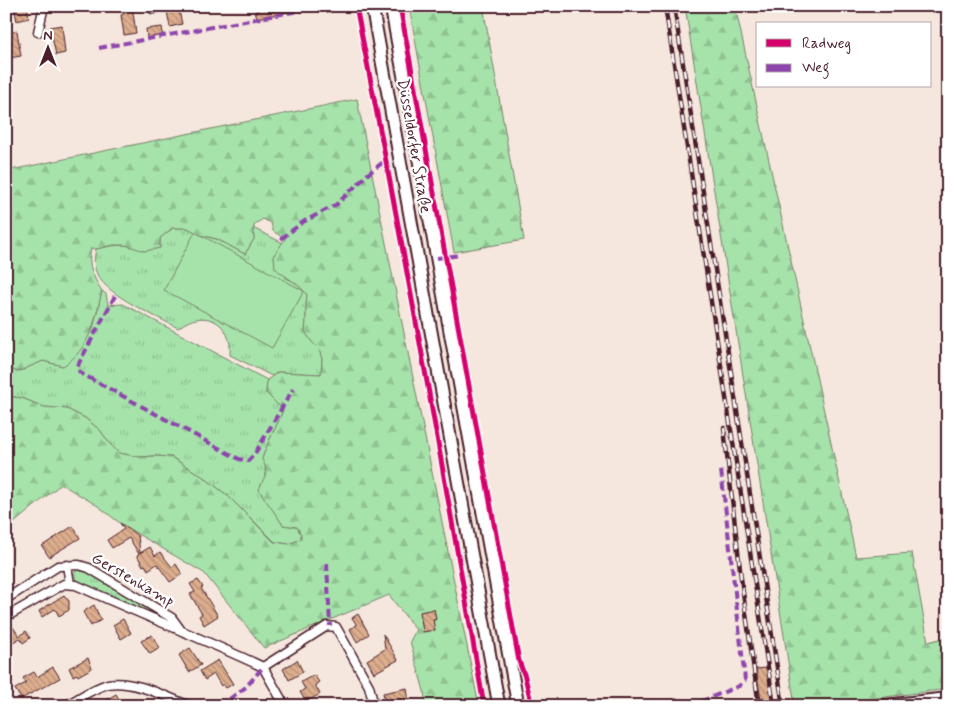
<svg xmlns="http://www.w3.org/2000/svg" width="954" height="712" font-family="Mynerve,sans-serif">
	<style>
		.grass { fill: url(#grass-tufts); stroke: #78816a }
		.forest { fill: url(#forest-firs); stroke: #78816a }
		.garden { fill: #a6e3aa; stroke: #78816a }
		.building { fill: url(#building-back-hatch); stroke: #4a1f2b }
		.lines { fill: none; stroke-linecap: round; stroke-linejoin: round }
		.minor-casing { stroke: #4a1f2b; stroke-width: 11 }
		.secondary-casing { stroke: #4a1f2b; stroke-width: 14 }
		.primary-casing { stroke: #4a1f2b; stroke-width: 15 }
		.minor { stroke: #fff; stroke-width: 8 }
		.secondary { stroke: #fff; stroke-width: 10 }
		.primary { stroke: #fff; stroke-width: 11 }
		.rail-casing { stroke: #4a1f2b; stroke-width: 4.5 }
		.rail { stroke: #fff; stroke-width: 2.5; stroke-dasharray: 8; stroke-linecap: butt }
		.quiet { stroke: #8e44ad; stroke-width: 4; stroke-dasharray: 8 4; stroke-linecap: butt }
		.cycleway-casing { stroke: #fff; stroke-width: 8 }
		.cycleway { stroke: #d6006c; stroke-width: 5 }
		.labels { text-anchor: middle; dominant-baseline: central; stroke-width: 4.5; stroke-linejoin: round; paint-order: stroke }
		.street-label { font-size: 16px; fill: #4a1f2b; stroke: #fff }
	</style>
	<defs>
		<pattern id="grass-tufts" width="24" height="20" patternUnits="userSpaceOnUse" patternTransform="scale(1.25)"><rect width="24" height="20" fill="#a6e3aa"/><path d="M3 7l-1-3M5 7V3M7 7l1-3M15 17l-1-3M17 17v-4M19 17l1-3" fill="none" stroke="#90c292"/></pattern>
		<pattern id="forest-firs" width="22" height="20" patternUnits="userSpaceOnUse" patternTransform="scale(1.25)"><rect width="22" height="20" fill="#a6e3aa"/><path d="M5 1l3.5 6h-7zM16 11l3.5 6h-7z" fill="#90c292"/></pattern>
		<pattern id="building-back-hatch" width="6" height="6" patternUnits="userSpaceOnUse" patternTransform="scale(1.25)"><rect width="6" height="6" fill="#ddae8e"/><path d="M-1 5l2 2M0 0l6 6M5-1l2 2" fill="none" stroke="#b58d74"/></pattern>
	</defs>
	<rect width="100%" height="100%" fill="#f5e7dd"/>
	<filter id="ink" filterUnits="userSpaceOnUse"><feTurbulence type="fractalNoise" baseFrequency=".02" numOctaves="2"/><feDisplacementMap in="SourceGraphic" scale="10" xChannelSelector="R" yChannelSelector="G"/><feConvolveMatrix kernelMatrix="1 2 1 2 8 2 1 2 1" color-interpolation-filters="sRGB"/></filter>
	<g filter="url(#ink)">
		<!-- grass -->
		<path class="grass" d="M173 228H188L200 235 216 239 245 254 254 239 253 228 283 243 274 255 286 278 301 285 307 295C305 308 307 319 305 332L312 342 319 349 322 359 321 374 278 372 272 376 230 355C233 322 204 307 178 328 156 316 110 297 98 276 93 267 94 258 96 249 105 247 114 245 124 245 141 247 141 252 160 248V238Z
			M102 291 106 294 108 305 123 304 267 380 266 393 283 410C277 427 267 442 262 459 270 475 264 475 260 490L283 525 297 527 301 534V539L289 544 275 542 227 495 202 476 171 457 155 456 140 457 119 453 110 444 100 430 85 418 67 409 44 407 22 398 6 396V366L17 372 43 361 63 366 93 329Z
			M76 570 87 572 155 611 152 616 78 582C75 578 74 575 76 570Z"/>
		<!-- forest -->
		<path class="forest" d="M409 6H483L524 240 454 252Z
			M685 6H735L856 557 912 553 928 642 948 637V689L814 706H795Z
			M357 99 479 706H426L424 691 410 641 416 630 389 595 264 648 204 573 121 524 98 506 61 484 14 523 6 513V396L22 398 44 407 67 409 85 418 100 430 110 444 119 453 140 457 155 456 171 457 202 476 227 495 274 542 289 544 301 539V534L297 527 283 525 259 490C264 475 270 475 262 459 267 442 277 427 283 410L266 393 267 380 278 372 321 374 322 359 319 349 312 342 305 332C307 319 305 308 307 295 299 283 286 278 275 268L274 255 285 239 273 231 271 223 263 219 255 224 253 230 254 239 245 254 217 239 200 235 188 228H173L160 238V248L145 251 125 245H113L96 249 91 248C87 265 93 277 102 291 95 320 90 349 63 366L43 361 17 372 6 366V171Z"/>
		<!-- garden -->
		<path class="garden" d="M195 232 304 291 272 348 164 290Z"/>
		<!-- building -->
		<path class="building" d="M14 6H27L29 18 17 21Z
			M123 6H132L136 33 124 35 121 15 124 14Z
			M166 6H178L182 24 170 27Z
			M257 6H300V10L257 18 255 11 258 10Z
			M62 25 65 53 56 55 50 27Z
			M162 27 163 35 147 38 146 29Z
			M17 31 21 56 9 58 6 34Z
			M120 523 138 536 140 553 150 547 155 556 160 552 172 567 176 564 182 574 170 582 157 564 148 570 145 565 143 566 137 555 139 554 129 538 112 548 107 540 124 529Z
			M73 526 80 538 49 557 42 546Z
			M198 580 203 587 201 588 218 616 204 625 199 616 202 614 190 594 195 592 190 584Z
			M64 595 69 601V610L59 616 55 609 42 617 39 611Z
			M94 605 101 620 91 626 83 612Z
			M434 609 436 619 433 620 435 630 423 632 420 612Z
			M358 614 369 634 357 642 350 629 357 625 352 618Z
			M123 619 131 633 121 639 113 625Z
			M13 627 19 636 26 631 30 638 23 643 20 638 6 646V632Z
			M383 634 398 660 374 673 367 660 385 649Z
			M152 635 160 648 150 654 141 641Z
			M190 648 201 665 189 672 179 655Z
			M88 658 92 668 78 676 77 674 73 676 69 668Z
			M218 660 233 684 226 688 223 684 221 686 214 674 205 680 200 671Z
			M297 660 303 672 289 680 283 669Z
			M53 667 60 678 21 699 15 689 26 683 23 678 34 672 37 677Z
			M767 668 772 706H762L756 669Z
			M314 675 319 682 315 685 320 694 306 702 300 692 305 689 301 682Z
			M407 688 409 703 393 706 391 702 385 703 383 693Z
			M116 694 123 706H96Z"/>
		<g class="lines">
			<!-- minor casing -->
			<g class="minor-casing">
				<path id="minor" d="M153 9 154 6
					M38 32 44 6
					M67 565 70 584
					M6 599 58 566 79 565 89 568 172 618 180 629
					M6 617 64 584 76 585C138 613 201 638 263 667
					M263 667 327 626 336 627 369 686 374 706
					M263 667 285 706
					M66 706C79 698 93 688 108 684 133 679 166 697 190 706"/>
			</g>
			<!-- secondary casing -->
			<g class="secondary-casing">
				<path id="secondary" d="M876 706 948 698"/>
			</g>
			<!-- primary casing -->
			<g class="primary-casing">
				<path id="primary" d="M372 6 499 706
					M391 6 518 706"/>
			</g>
			<!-- minor -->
			<use href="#minor" class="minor"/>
			<!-- secondary -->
			<use href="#secondary" class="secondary"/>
			<!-- primary -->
			<use href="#primary" class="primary"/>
			<!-- rail casing -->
			<g class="rail-casing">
				<path id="rail" d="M665 6 774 706
					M674 6 783 706
					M724 428 741 578 759 706"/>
			</g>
			<!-- rail -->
			<use href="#rail" class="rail"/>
			<!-- quiet -->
			<path class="quiet" d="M99 48 325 6
				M6 222H7
				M281 239 303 222 337 204 369 173 386 160
				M437 258 460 255
				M115 296 79 363 77 369 82 374 239 459 248 461 254 455 293 389
				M327 563 330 626
				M220 706 246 687 263 667
				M690 706 739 686 745 680 721 470"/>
			<!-- cycleway casing -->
			<g class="cycleway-casing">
				<path id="cycleway" d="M356 6C402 239 444 472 484 706
					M400 6 519 661 525 677 532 706"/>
			</g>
			<!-- cycleway -->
			<use href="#cycleway" class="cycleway"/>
		</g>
	</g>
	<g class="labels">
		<!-- street labels -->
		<g class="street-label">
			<text transform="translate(414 146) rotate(80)">Düsseldorfer Straße</text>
			<text transform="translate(133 580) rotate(30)">Gerstenkamp</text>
		</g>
	</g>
	<!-- margin -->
	<rect width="954" height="712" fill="none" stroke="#fff" stroke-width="25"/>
	<rect x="12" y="12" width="929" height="687" fill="none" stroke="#4a1f2b" stroke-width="2" filter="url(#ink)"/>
	<!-- legend -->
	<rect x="756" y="22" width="175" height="65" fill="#ffffff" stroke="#b7a5aa"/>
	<rect x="766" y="39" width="25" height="8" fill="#d6006c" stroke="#b7a5aa"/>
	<text x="802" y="48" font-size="15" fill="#4a1f2b">Radweg</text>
	<rect x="766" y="64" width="25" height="8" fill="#8e44ad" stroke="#b7a5aa"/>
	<text x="802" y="72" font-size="15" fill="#4a1f2b">Weg</text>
	<!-- north arrow -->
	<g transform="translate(48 48)" stroke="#ffffff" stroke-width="4" paint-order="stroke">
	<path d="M0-4L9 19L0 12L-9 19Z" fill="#4a1f2b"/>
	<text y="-8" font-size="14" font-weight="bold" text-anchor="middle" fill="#4a1f2b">N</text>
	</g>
</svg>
